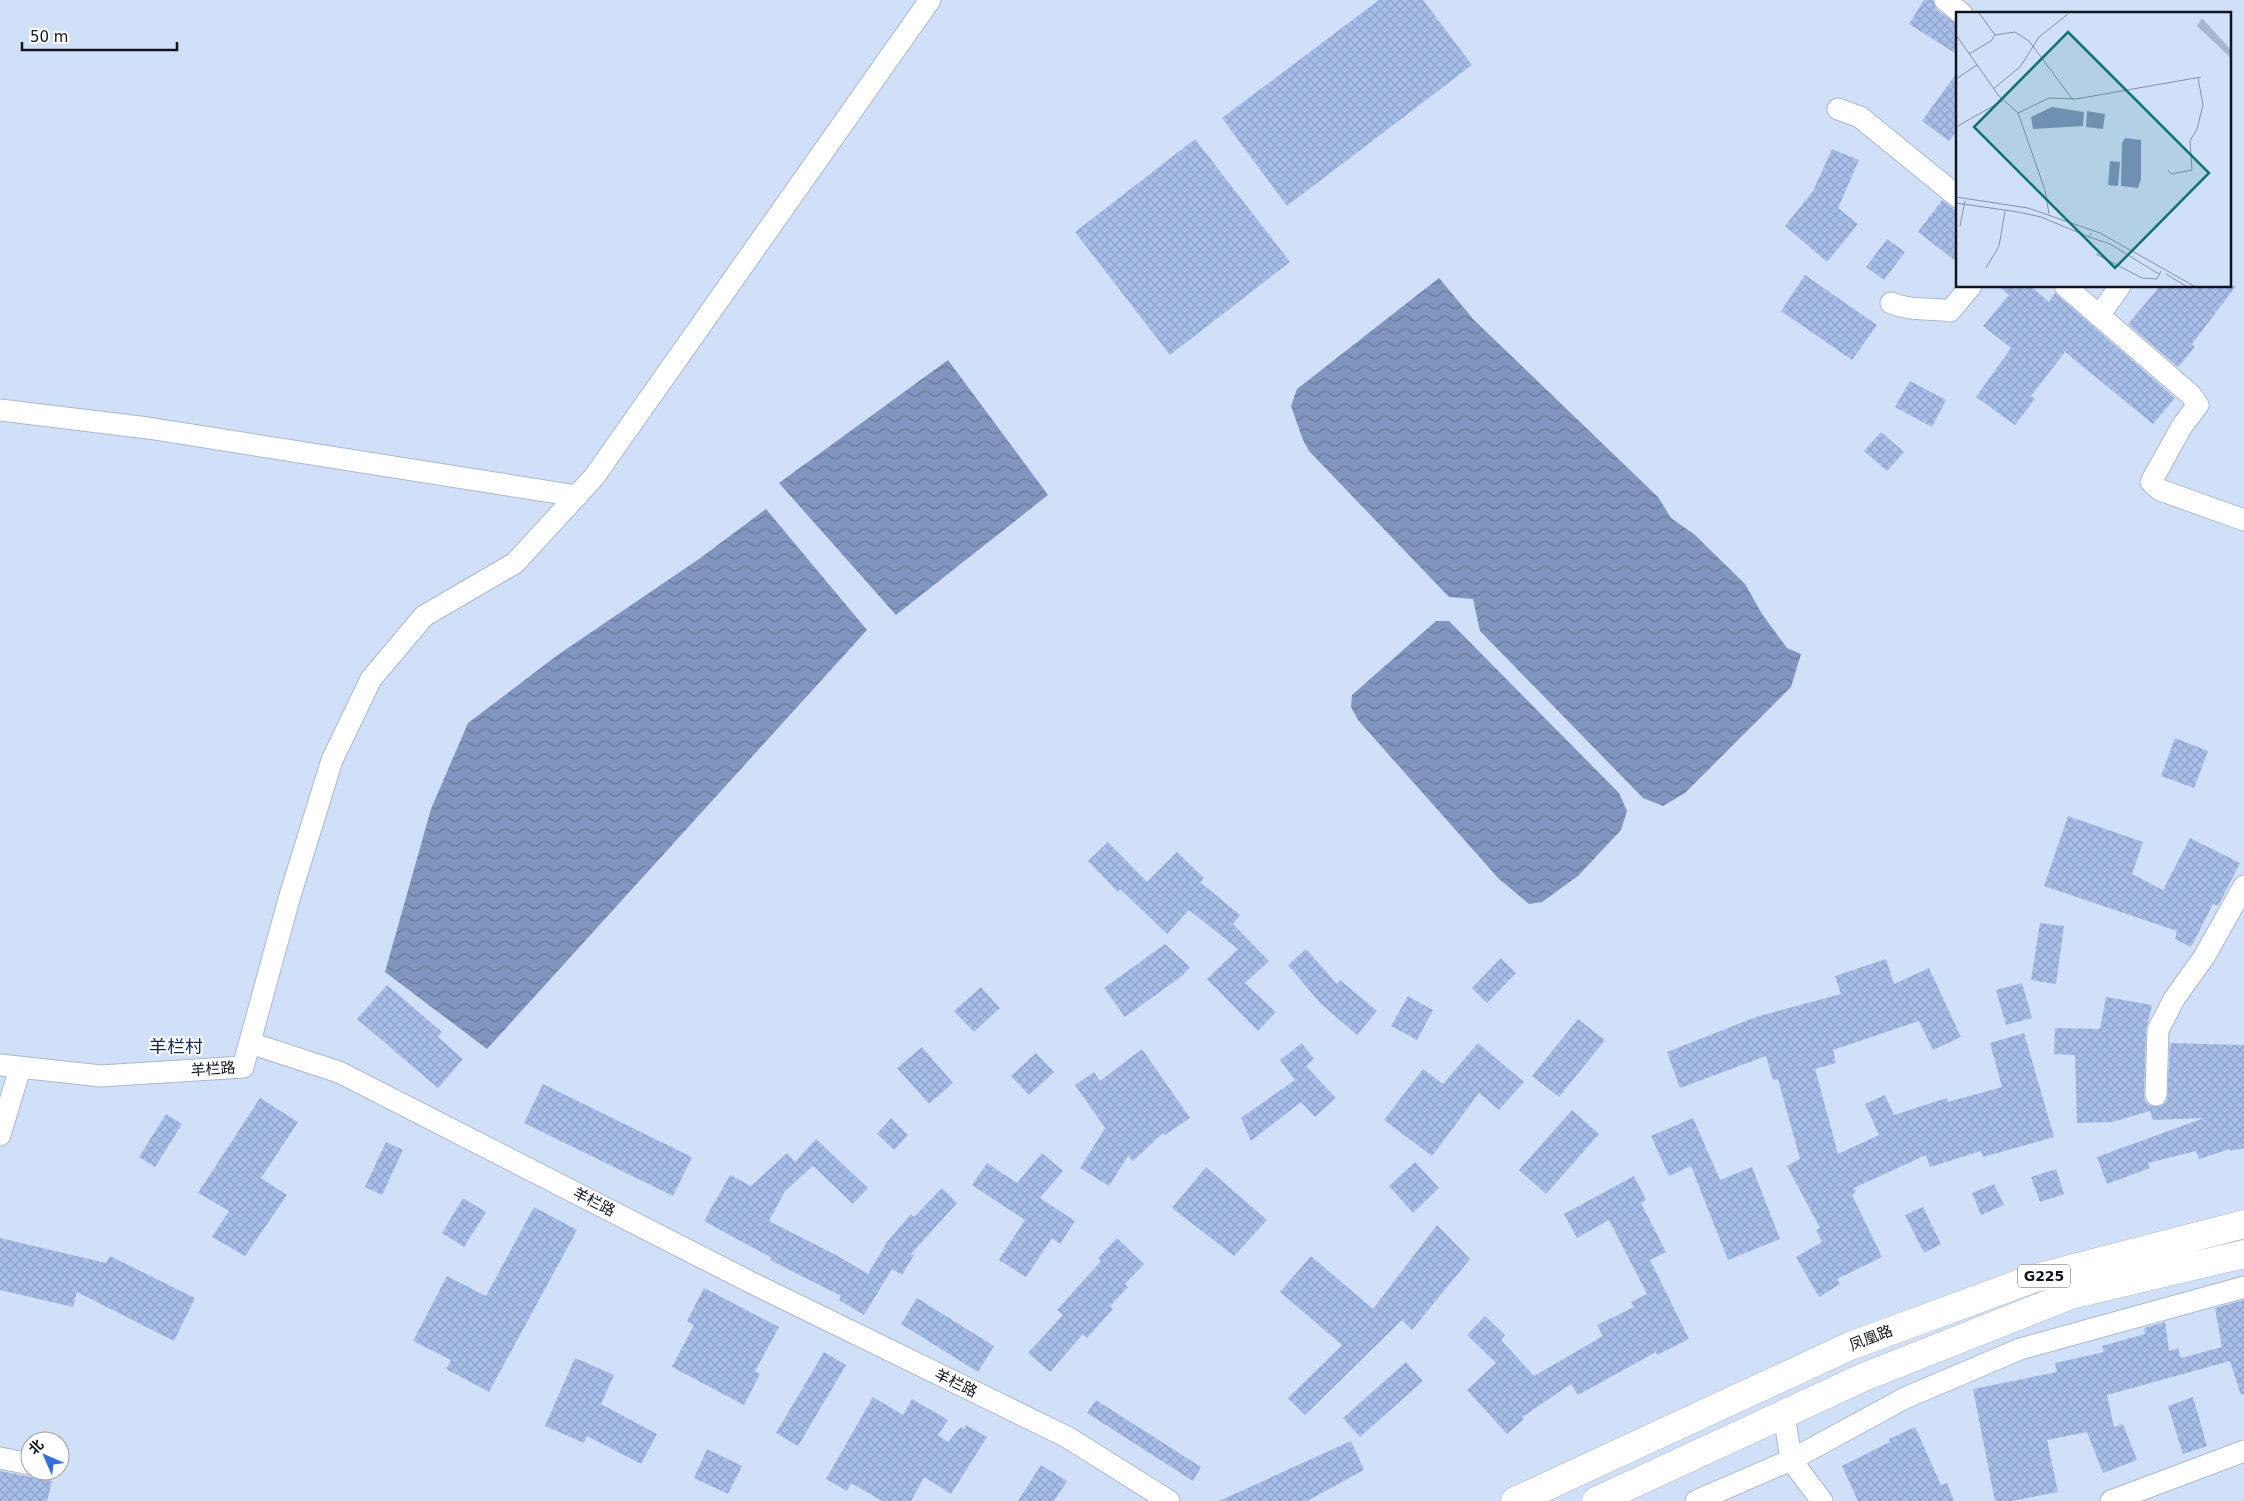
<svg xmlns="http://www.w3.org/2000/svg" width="2244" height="1501" font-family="'DejaVu Sans','Noto Sans SC',sans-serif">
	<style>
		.water { fill: url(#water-waves) }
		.building { fill: url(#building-cross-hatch) }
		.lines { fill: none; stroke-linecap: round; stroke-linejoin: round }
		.minor-casing { stroke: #aab7d0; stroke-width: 23 }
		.highway-casing { stroke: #aab7d0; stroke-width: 29 }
		.minor { stroke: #fff; stroke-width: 21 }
		.highway { stroke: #fff; stroke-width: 28 }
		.labels { text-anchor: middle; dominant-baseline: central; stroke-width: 4; stroke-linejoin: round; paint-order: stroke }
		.shield { fill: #fff; stroke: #585b61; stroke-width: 1 }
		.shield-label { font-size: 14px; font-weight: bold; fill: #10151d }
		.street-label { font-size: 15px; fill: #10151d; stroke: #fff }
		.quarter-label { font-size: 18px; fill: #0b265a; stroke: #fff }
		.inset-road { fill: none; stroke: #848fa1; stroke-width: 1 }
		.view { fill: #0f766e; fill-opacity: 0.15; stroke: #0f766e; stroke-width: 2.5 }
		.inset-edge { fill: none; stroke: #10151d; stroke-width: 2.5 }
	</style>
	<defs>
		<pattern id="water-waves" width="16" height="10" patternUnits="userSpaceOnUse" patternTransform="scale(1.25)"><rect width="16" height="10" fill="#8096be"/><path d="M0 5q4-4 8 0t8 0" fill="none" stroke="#67799a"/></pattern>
		<pattern id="building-cross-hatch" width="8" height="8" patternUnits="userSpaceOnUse" patternTransform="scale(1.25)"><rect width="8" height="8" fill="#a7bee8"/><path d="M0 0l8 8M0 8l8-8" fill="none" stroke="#8fa2c7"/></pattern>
	</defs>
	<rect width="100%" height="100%" fill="#d1e0f9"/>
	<!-- water -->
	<path class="water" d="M1439 278 1474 320 1658 497 1671 518 1695 535 1745 584 1762 614 1787 648 1801 654 1791 687 1685 793 1663 806 1643 798 1480 631 1473 599 1449 597 1309 451 1303 440 1291 406 1297 389Z
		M948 360 1048 495 896 615 779 483Z
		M766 509 867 630 487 1049 385 972 431 809 468 723 559 654 699 559Z
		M1436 621H1449L1619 793 1627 811 1621 830 1578 876 1542 902 1529 904 1499 879 1358 720 1351 707 1352 695Z"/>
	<!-- building -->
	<path class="building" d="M1379 0H1423L1472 65 1287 206 1222 118Z
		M1924 0H1933L1937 10 1958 25V55L1909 24Z
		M1958 71V129L1949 141 1922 121Z
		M1195 139 1290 262 1170 355 1075 232Z
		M1832 149 1859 160 1838 208 1858 224 1827 262 1785 226 1813 191Z
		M1942 200 1958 212V263L1918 232Z
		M1887 239 1905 252 1884 280 1866 267Z
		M1805 275 1877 325 1852 360 1781 311Z
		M1998 286H2031L2049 302 2055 293 2175 398 2153 424 2065 352 2031 396 2035 399 2015 425 1976 397 2011 348 1983 326 2009 295Z
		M2160 286H2236L2192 344 2195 347 2178 367 2128 324Z
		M1910 381 1946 400 1932 427 1895 407Z
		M1881 432 1904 452 1887 471 1864 451Z
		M2175 738 2208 751 2194 788 2161 776Z
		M2068 816 2143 842 2132 874 2163 890 2190 838 2240 863 2218 906 2213 904 2191 947 2175 939 2177 931 2044 886Z
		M1108 842 1147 882 1177 852 1204 878 1200 882 1240 915 1233 924 1269 961 1245 983 1276 1012 1258 1031 1207 979 1238 949 1189 910 1167 934 1120 889 1118 892 1088 861Z
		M2040 923 2064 926 2056 984 2031 980Z
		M1165 944 1190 967 1182 976 1125 1017 1104 988Z
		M1306 949 1337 984 1340 980 1377 1011 1357 1035 1320 1003 1288 965Z
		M1501 958 1516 973 1487 1003 1472 988Z
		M1886 959 1894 984 1929 968 1961 1037 1933 1050 1919 1021 1833 1050 1836 1063 1815 1069 1838 1154 1879 1135 1865 1104 1885 1095 1894 1115 1947 1098 1948 1102 2002 1087 1990 1043 2024 1033 2054 1137 1983 1157 1981 1151 1930 1167 1926 1155 1854 1188 1856 1192 1852 1195 1882 1257 1837 1279 1840 1284 1819 1297 1796 1257 1822 1242 1816 1230 1820 1228 1787 1166 1800 1159 1778 1079 1773 1080 1766 1056 1680 1088 1667 1052 1756 1017 1841 994 1835 976Z
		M2022 983 2032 1018 2006 1025 1996 990Z
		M387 985 442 1032 438 1037 463 1059 438 1088 357 1019Z
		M981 987 1000 1008 974 1032 954 1011Z
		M1408 996 1433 1010 1417 1040 1391 1026Z
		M2106 997 2152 1005 2146 1030 2144 1095 2145 1101 2150 1106H2161L2167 1101 2170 1043 2244 1045V1148L2231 1151 2230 1149 2199 1159 2196 1151 2148 1163 2150 1168 2107 1184 2097 1157 2204 1118 2153 1120 2150 1111 2112 1122 2077 1123 2075 1055 2054 1054 2055 1028 2100 1029Z
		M1578 1019 1605 1040 1559 1097 1532 1076Z
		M1302 1043 1314 1059 1306 1066 1336 1098 1315 1117 1301 1102 1251 1141 1241 1118 1295 1080 1280 1060Z
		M1478 1043 1524 1082 1499 1110 1479 1093 1432 1156 1384 1120 1423 1069 1443 1084Z
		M922 1047 953 1083 929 1104 897 1068Z
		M1142 1049 1190 1118 1165 1135 1163 1133 1133 1161 1128 1156 1109 1186 1080 1168 1105 1128 1075 1085 1094 1072 1100 1081Z
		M1036 1053 1054 1072 1029 1095 1011 1076Z
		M543 1084 692 1157 673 1196 524 1123Z
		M260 1098 298 1122 261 1178 287 1195 245 1256 212 1237 229 1211 198 1193Z
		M1572 1110 1599 1134 1546 1194 1519 1170Z
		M166 1114 182 1124 155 1167 139 1157Z
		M891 1118 908 1135 894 1150 877 1134Z
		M1693 1118 1720 1180 1752 1167 1780 1239 1728 1260 1691 1166 1669 1176 1651 1136Z
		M816 1139 868 1188 853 1204 813 1166 785 1191 769 1221 836 1255 868 1274 887 1242 911 1214 914 1217 942 1188 957 1203 911 1254 914 1255 902 1275 892 1269 864 1315 839 1300 841 1296 770 1260 772 1258 704 1221 730 1175 751 1186 787 1153 795 1162Z
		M386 1142 403 1150 382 1195 365 1187Z
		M1042 1153 1063 1171 1040 1198 1075 1221 1060 1244 1052 1238 1026 1277 999 1260 1025 1220 972 1185 987 1163 1017 1183Z
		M1415 1162 1439 1188 1413 1213 1389 1186Z
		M1206 1167 1267 1220 1234 1256 1172 1208Z
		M2056 1169 2064 1194 2040 1202 2031 1177Z
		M1634 1176 1646 1200 1641 1203 1666 1252 1650 1260 1689 1339 1657 1355 1656 1352 1578 1395 1571 1384 1522 1417 1524 1419 1507 1434 1467 1390 1496 1363 1467 1335 1485 1316 1505 1335 1501 1340 1534 1376 1603 1336 1597 1325 1634 1307 1631 1302 1647 1294 1609 1220 1577 1238 1564 1214Z
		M1994 1184 2004 1205 1981 1215 1972 1193Z
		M463 1198 486 1212 464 1247 442 1233Z
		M534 1207 577 1230 489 1392 446 1369 451 1360 413 1341 447 1276 486 1296Z
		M1923 1207 1941 1244 1924 1253 1905 1215Z
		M1437 1225 1470 1259 1412 1330 1402 1320 1305 1415 1288 1398 1342 1345 1280 1292 1311 1256 1373 1309Z
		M0 1238 106 1263 110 1256 195 1298 174 1341 77 1292 73 1307 0 1290Z
		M1117 1238 1144 1264 1125 1284 1128 1287 1110 1306 1113 1309 1087 1338 1083 1334 1050 1372 1028 1353 1063 1315 1057 1310 1101 1261 1098 1258Z
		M704 1288 779 1327 755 1371 760 1374 744 1405 672 1367 694 1325 687 1321Z
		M917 1298 994 1346 978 1372 901 1324Z
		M2244 1300V1394L2241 1395 2230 1361 2107 1395 2114 1427 2123 1424 2137 1460 2103 1473 2087 1432 2047 1440 2058 1492 2012 1501H1995L1973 1389 2057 1372 2055 1363 2104 1352 2102 1346 2145 1334 2144 1328 2165 1322 2169 1351 2178 1348 2181 1358 2222 1347 2215 1308Z
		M824 1352 846 1365 798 1446 776 1433Z
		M575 1358 614 1375 601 1404 657 1434 641 1464 587 1436 584 1443 545 1426Z
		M1406 1362 1423 1381 1360 1437 1343 1418Z
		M873 1397 903 1415 912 1399 948 1420 938 1435 948 1442 961 1427 964 1429 966 1425 987 1437 951 1494 924 1477 911 1501H882L851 1483 847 1491 826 1479Z
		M2193 1397 2207 1446 2183 1454 2168 1406Z
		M1096 1400 1201 1467 1193 1481 1087 1413Z
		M1915 1427 1941 1485 1947 1483 1954 1501H1858L1842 1466 1890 1442 1889 1439Z
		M1351 1441 1364 1470 1307 1501H1219Z
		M707 1449 742 1466 728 1494 694 1478Z
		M1041 1465 1067 1481 1054 1501H1018Z
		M0 1471 52 1481 47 1501H0Z"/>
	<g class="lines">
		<!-- minor casing -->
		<g class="minor-casing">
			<path id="minor" d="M1945 0 1962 14
				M1838 109 1860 117 1958 197
				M2065 286 2191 395 2198 405 2182 426 2151 482 2160 490 2244 520
				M1891 303C1910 311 1930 308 1950 311L1971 286
				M2099 316 2120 286
				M0 410 148 428 577 496
				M250 1043 339 1072 750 1282 1067 1437 1169 1501
				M0 1065 101 1076 243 1067 289 899 332 760 371 679 424 616 515 563 594 477 930 0
				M2156 1095 2158 1030 2174 999 2204 957 2244 886
				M0 1135 20 1068
				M0 1458 30 1464
				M1696 1501 1791 1460 1784 1414
				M1822 1501 1791 1460 1905 1398 2020 1349 2244 1287
				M2111 1501 2244 1451"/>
		</g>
		<!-- highway casing -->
		<g class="highway-casing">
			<path id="highway" d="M1515 1501 1850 1346 2032 1279 2244 1224
				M1596 1501 1864 1377 2071 1295 2244 1254"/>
		</g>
		<!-- minor -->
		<use href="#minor" class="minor"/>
		<!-- highway -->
		<use href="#highway" class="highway"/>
	</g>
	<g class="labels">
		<!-- shield labels -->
		<rect class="shield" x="2018" y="1264.5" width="52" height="23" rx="4"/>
		<g class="shield-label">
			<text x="2044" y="1276">G225</text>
		</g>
		<!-- street labels -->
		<g class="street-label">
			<text transform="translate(213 1069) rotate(-4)">羊栏路</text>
			<text transform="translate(594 1202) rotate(27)">羊栏路</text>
			<text transform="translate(1871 1338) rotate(-21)">凤凰路</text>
			<text transform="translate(956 1383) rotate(26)">羊栏路</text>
		</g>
		<!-- quarter labels -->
		<g class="quarter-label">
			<text x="176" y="1046">羊栏村</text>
		</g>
	</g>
	<!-- overview -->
	<g transform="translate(1956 12)">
		<rect width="275" height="275" fill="#d1e0f9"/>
		<path d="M246 6 275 38V46L241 14Z" fill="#a8b7d1"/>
		<path d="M96 95 128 100 127 114 77 117 75 105ZM131 99 149 102 147 117 130 115ZM169 126 185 128V167L182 176 165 174 166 131ZM154 149 164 150 162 174 152 173Z" fill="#8096be"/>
		<path class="inset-road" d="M23 1 39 23 59 20 73 29 117 88M0 23 43 84 62 101 89 178 93 202M13 42 35 29 39 23M0 67 21 53M37 77 64 55 83 25 112 2M62 101 93 86 120 87 245 65M0 115 46 89M212 158 215 162 236 158 234 129 241 117 247 93 242 66M0 185 72 196 144 221 238 274M0 191 62 200 85 205 133 225 135 221M4 214 9 189M133 225 154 232 203 262M140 242 186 266 201 267 205 259M30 256 43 234 49 199M210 262 230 274"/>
		<path class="view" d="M112 20 253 161 159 256 18 115Z"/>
		<rect width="275" height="275" class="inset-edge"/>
	</g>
	<!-- north arrow -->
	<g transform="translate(45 1456) rotate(315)"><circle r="24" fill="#ffffff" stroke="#9fa1a5"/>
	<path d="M0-4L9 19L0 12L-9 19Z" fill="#346ddc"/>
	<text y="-8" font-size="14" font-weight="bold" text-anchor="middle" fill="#10151d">北</text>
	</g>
	<!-- scale -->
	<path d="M22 42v8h155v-8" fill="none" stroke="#10151d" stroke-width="2.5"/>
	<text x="30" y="42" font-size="15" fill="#10151d" stroke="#ffffff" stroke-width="4" paint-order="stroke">50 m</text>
</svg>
